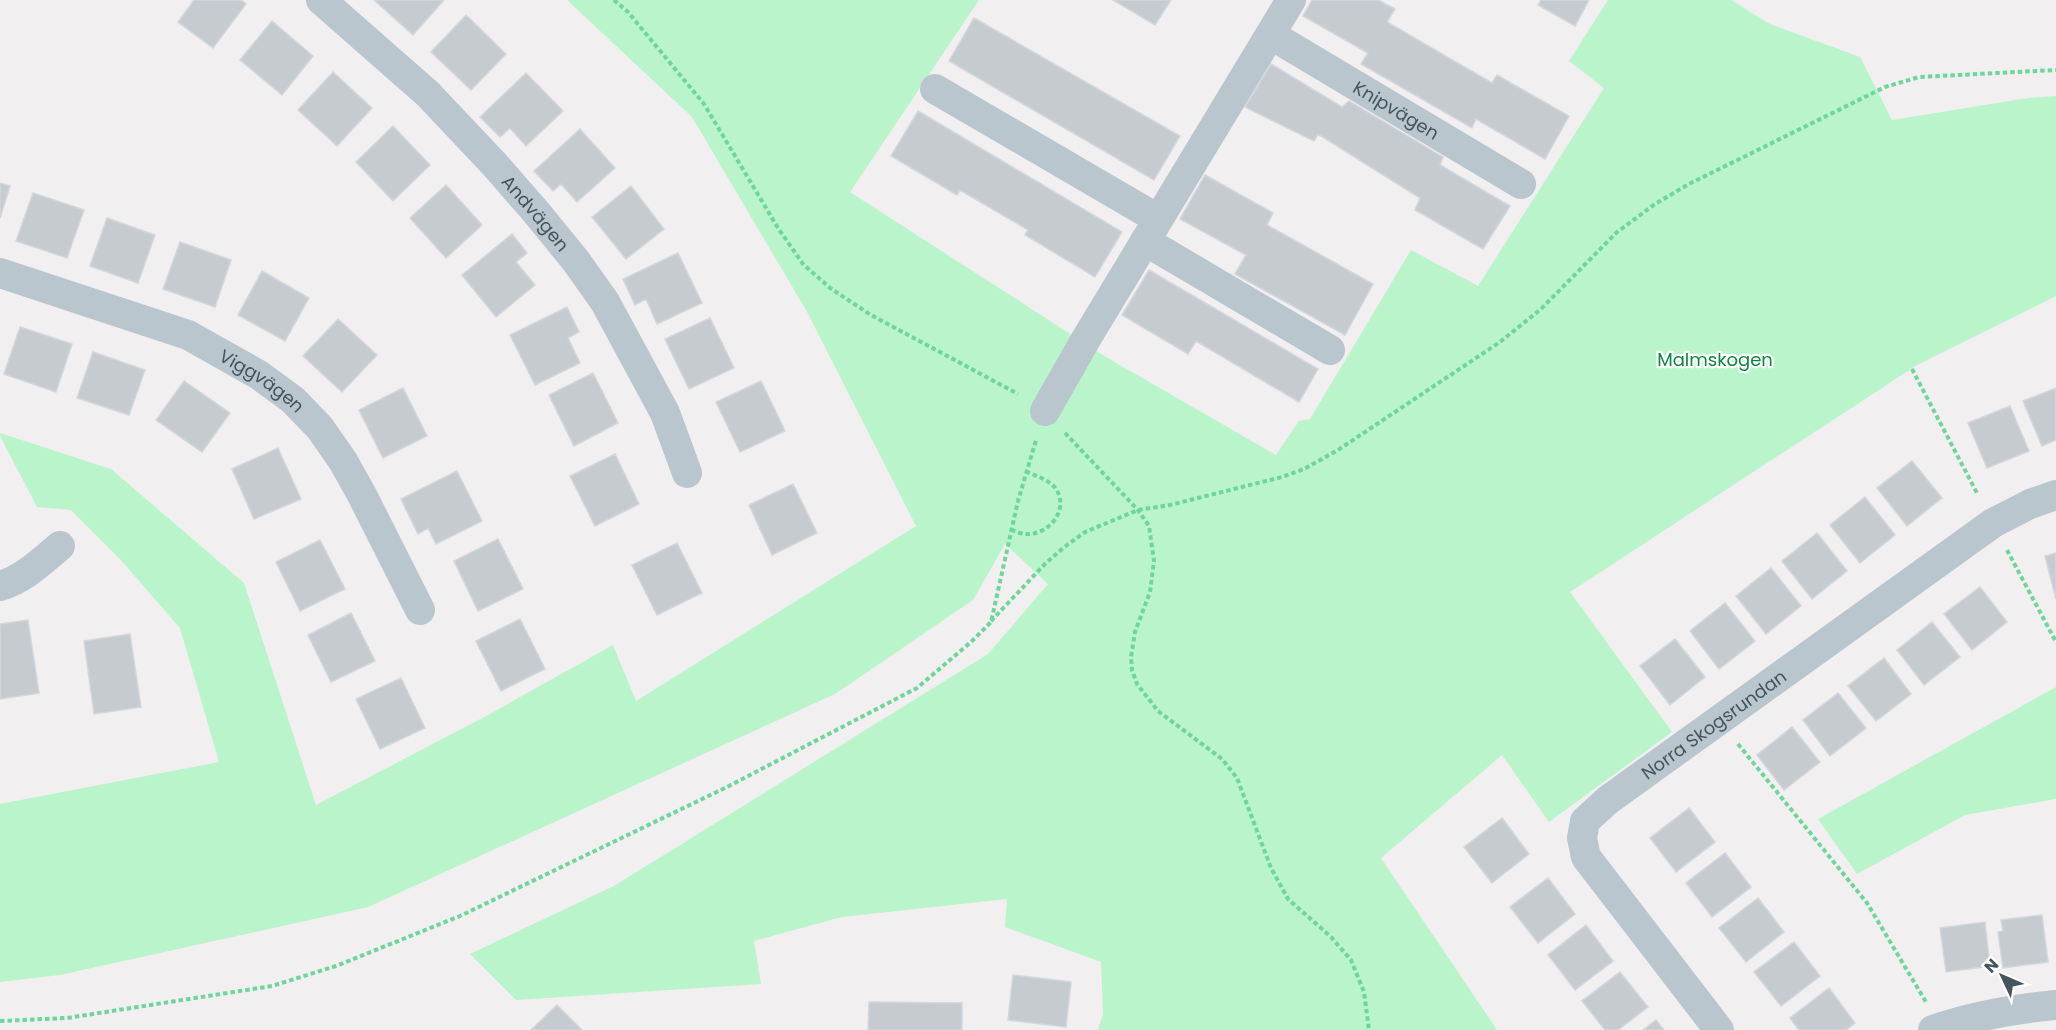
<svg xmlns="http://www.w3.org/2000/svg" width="2056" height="1030" font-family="Poppins,sans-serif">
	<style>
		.green { fill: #baf4cb }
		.building { fill: #c6cbd0; stroke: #d3d6dc; stroke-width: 1.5 }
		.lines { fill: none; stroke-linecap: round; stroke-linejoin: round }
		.path { stroke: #6ed69a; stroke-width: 4; stroke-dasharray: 4.5 3; stroke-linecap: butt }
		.minor { stroke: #b9c6ce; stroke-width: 30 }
		.labels { text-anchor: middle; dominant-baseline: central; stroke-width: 4.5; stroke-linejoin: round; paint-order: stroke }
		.street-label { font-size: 18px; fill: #45555f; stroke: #fff }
		.park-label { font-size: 18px; fill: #0d843f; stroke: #fff }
	</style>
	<rect width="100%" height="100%" fill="#f2eff0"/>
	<!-- green -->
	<path class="green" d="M567 0H979L850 192 1106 357 1276 455 1299 421 1310 419 1411 250 1478 286 1604 88 1569 61 1608 0H1731L1770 24 1860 57 1892 120 2028 98 2056 96V296L1917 365 1570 592 1672 732 1549 822 1502 755 1381 858 1497 1030H1098L1103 1014 1101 962 1005 927 1007 899 842 917 754 941 761 984 516 1000 470 954 614 886 988 654 1048 584 1005 544 973 600 835 694 368 907 60 975 0 982V804L219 762 180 628 119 558 71 510 37 507 0 436V433L111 469 244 583 316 805 488 715 613 645 636 701 916 526 806 310 692 117Z
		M2056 687V799L1965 815 1857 874 1818 819Z"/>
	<!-- building -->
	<path class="building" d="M194 0H241L246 4 213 48 178 22Z
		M374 0H444L413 35Z
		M1113 0H1171L1155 25Z
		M1312 0H1378L1395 9 1387 22 1492 83 1497 75 1569 116 1545 159 1476 119 1472 128 1361 64 1368 53 1303 16Z
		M1541 0H1589L1575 26 1538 5Z
		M466 15 506 54 471 90 431 52Z
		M974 18 1180 136 1154 180 949 61Z
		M272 21 313 56 282 95 240 60Z
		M1271 64 1342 107 1349 101 1443 157 1440 165 1510 206 1483 249 1415 210 1420 198 1318 134 1314 141 1245 107Z
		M333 72 372 108 337 146 298 110Z
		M526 73 563 111 526 146 510 128 500 137 480 117Z
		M918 111 1122 232 1095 277 1025 235 1028 230 960 190 957 195 891 156Z
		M393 126 430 165 393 201 356 162Z
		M580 129 615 168 577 202 561 184 553 191 534 171Z
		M1205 175 1273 213 1267 225 1373 284 1345 335 1235 274 1246 255 1180 219Z
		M0 183 10 186 0 218Z
		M446 185 482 225 446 258 410 218Z
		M631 186 664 229 626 259 592 217Z
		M33 193 84 210 67 258 16 241Z
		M107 218 155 235 138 283 90 266Z
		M512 234 527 253 516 262 535 285 496 317 462 275Z
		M180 242 231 260 215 307 163 289Z
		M678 253 702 303 657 324 646 299 635 305 623 279Z
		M1149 270 1318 369 1299 402 1196 341 1188 354 1122 315Z
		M262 271 309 298 285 341 238 315Z
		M567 307 579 332 568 338 580 363 535 385 510 335Z
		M710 318 734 368 689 389 665 339Z
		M338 319 377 355 342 392 303 356Z
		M20 327 72 344 56 392 4 374Z
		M93 352 145 370 129 415 77 398Z
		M593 373 618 423 574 446 549 395Z
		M184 381 230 413 202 452 156 420Z
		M761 381 785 431 740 452 716 402Z
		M403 388 427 436 383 458 359 410Z
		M2056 388V440L2042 446 2023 401Z
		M2010 406 2029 451 1987 468 1968 423Z
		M278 448 301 499 254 519 232 469Z
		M615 454 639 504 595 526 570 476Z
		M1912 461 1942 498 1907 526 1877 488Z
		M457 471 482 521 436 544 428 528 418 534 401 499Z
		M793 484 817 533 772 555 749 505Z
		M1865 497 1895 535 1860 563 1830 525Z
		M1817 533 1847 571 1812 599 1782 561Z
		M498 539 523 589 478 611 454 561Z
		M320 540 345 589 300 611 276 562Z
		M677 543 702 593 657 615 632 565Z
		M2056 553V599L2045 556Z
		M1771 568 1801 606 1766 634 1736 596Z
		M1980 587 2007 622 1972 650 1944 614Z
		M1725 603 1755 641 1719 669 1690 631Z
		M351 613 375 661 331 682 308 635Z
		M520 619 545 669 501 691 476 641Z
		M28 620 39 693 0 699V624Z
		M1932 622 1960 657 1924 685 1897 650Z
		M130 634 141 707 94 714 84 641Z
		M1675 639 1705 677 1670 705 1640 666Z
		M1884 658 1911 694 1876 721 1848 686Z
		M401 678 425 728 380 749 356 699Z
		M1838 693 1866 728 1830 756 1803 720Z
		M1792 727 1820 762 1784 790 1757 755Z
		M1689 808 1715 842 1676 872 1650 838Z
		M1502 818 1529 854 1492 883 1464 847Z
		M1725 853 1751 887 1712 917 1686 883Z
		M1548 878 1575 914 1538 943 1510 907Z
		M1758 898 1784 932 1746 962 1719 928Z
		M2042 915 2048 962 2003 968 1998 932 2003 931 2001 920Z
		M1985 922 1990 966 1946 972 1940 928Z
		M1586 925 1613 961 1575 990 1548 955Z
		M1794 942 1820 976 1781 1006 1754 972Z
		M1620 972 1648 1007 1618 1030H1605L1582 1001Z
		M1013 975 1071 982 1066 1027 1008 1020Z
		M1829 988 1855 1023 1846 1030H1799L1790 1018Z
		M869 1002 962 1003V1030H868Z
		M557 1005 582 1030H531Z
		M1656 1020 1664 1030H1643Z"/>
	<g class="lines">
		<!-- path -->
		<path class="path" d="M614 0 628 12 704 104 778 228 803 264 830 288 871 315 1018 394
			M1912 369 1978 495
			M1065 433 1138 510 1149 526 1154 561 1150 592 1135 632 1131 657 1132 670 1137 684 1158 711 1222 759 1237 778 1271 868 1288 899 1331 937 1351 960 1364 992 1369 1030
			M1011 530C1016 531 1021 534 1025 534 1048 536 1070 510 1056 489 1050 480 1036 476 1027 472
			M2007 550 2056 642
			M991 621 1045 564 1063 548 1085 532 1138 510 1170 505 1282 477 1304 469 1338 450 1500 342 1541 309 1616 233 1655 204 1689 184 1885 87 1919 77 2056 70
			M1738 744 1867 903 1926 1002
			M0 1021 67 1018 272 986 336 966 460 916 725 788 917 688 971 642 991 622 1018 501 1036 440"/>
		<!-- minor -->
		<g class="minor">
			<path id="s1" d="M321 0 428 94 495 165 536 212 576 261 605 302 665 413 687 473"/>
			<path id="s2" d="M1271 35 1521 184"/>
			<path d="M935 89 1158 219"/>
			<path d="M1145 241 1330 350"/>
			<path id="s3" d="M0 273 188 335 259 375 293 400 320 428 343 461 362 495 420 610"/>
			<path d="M1045 411 1086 339 1291 0"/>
			<path d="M0 586C24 579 42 561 60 546"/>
			<path id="s4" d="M1719 1030 1586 857 1582 838 1585 821 1608 800 1993 523 2030 504 2056 495"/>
			<path d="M1933 1030C1973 1016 2013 1009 2056 1005"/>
		</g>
	</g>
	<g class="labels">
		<!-- street labels -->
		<g class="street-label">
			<text stroke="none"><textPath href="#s2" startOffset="146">Knipvägen</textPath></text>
			<text stroke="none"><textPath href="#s1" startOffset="303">Andvägen</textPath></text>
			<text stroke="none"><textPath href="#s3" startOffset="285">Viggvägen</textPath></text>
			<text stroke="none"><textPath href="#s4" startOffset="416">Norra Skogsrundan</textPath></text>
		</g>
		<!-- park labels -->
		<g class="park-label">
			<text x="1715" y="359">Malmskogen</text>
		</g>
	</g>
	<!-- north arrow -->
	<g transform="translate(2002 976) rotate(314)" stroke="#ffffff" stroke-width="4.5" paint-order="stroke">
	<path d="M0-4.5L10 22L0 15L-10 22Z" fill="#45555f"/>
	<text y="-9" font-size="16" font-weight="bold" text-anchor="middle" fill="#45555f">N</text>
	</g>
</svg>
